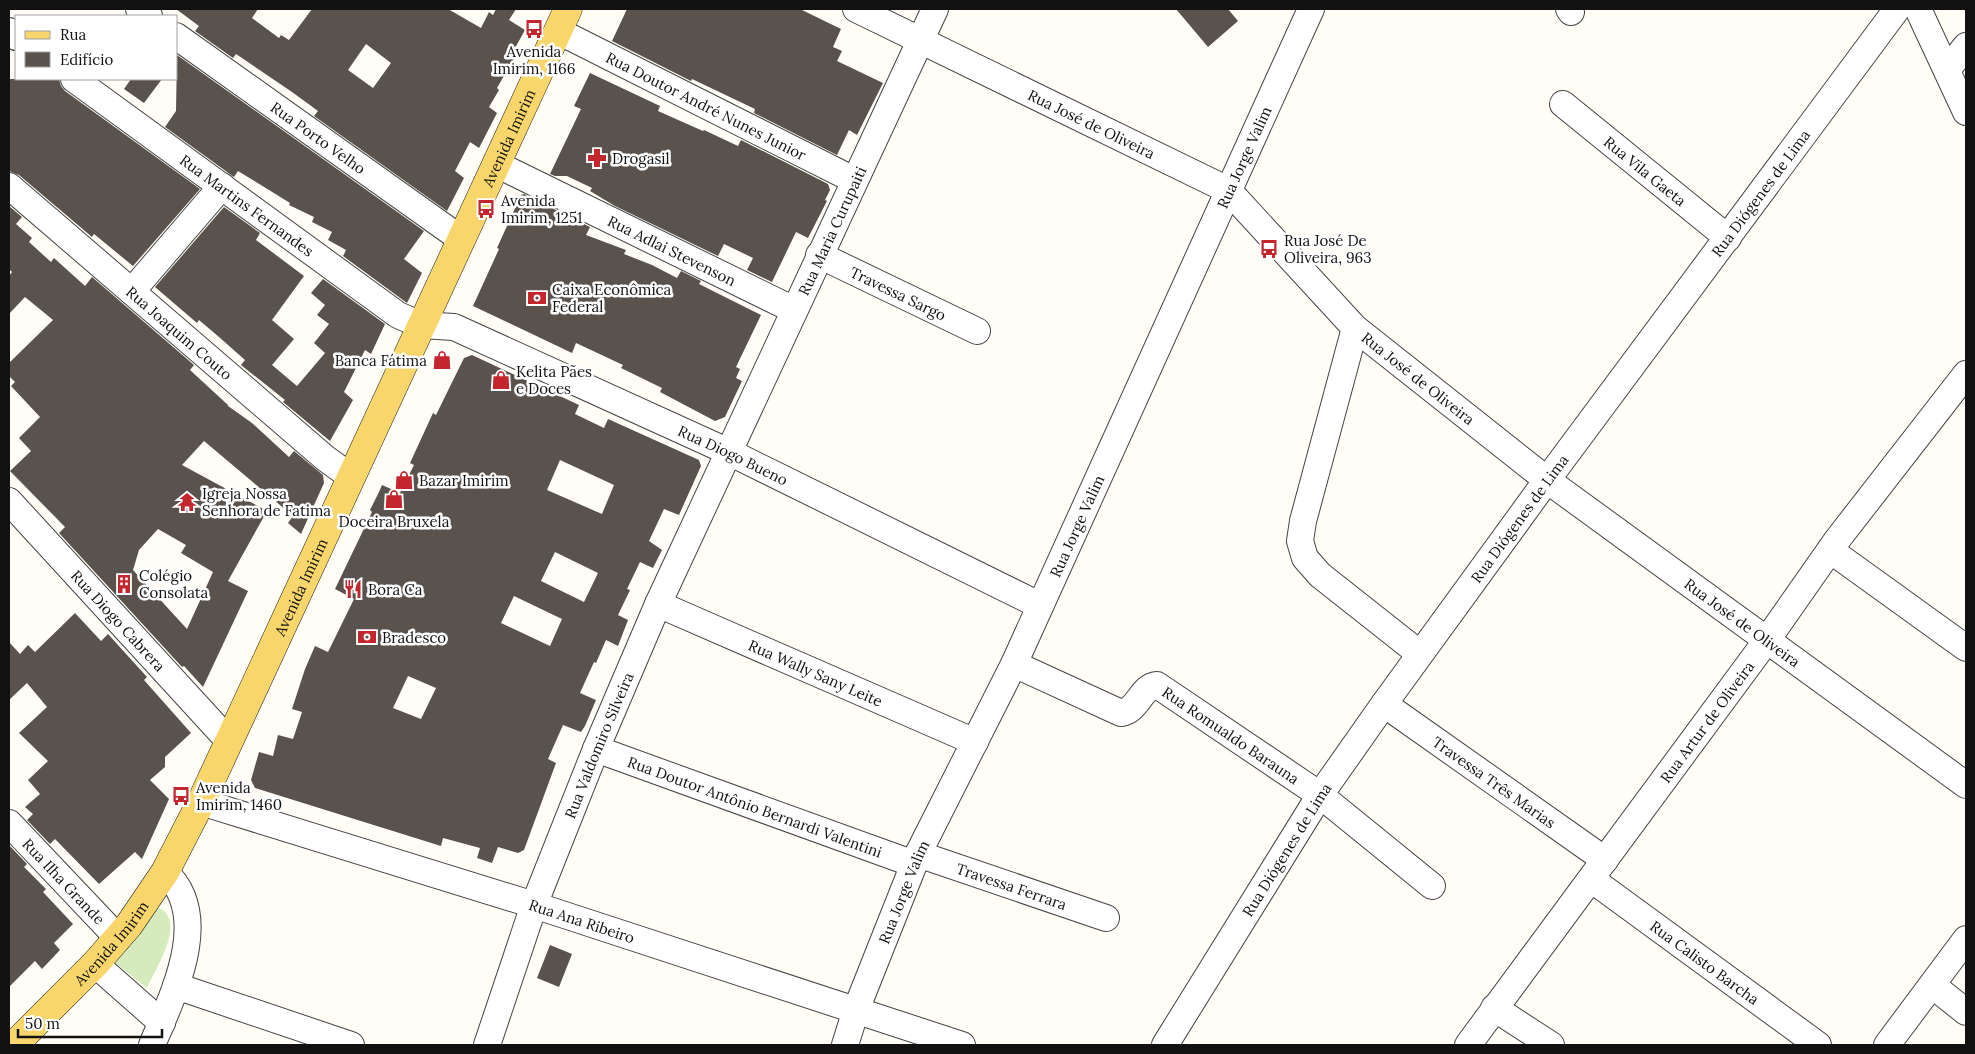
<svg xmlns="http://www.w3.org/2000/svg" width="1975" height="1054" font-family="Lora,serif">
	<style>
		.green { fill: #d5ebbd }
		.building { fill: #5a524d; fill-rule: evenodd }
		.lines { fill: none; stroke-linecap: round; stroke-linejoin: round }
		.minor-casing { stroke: #444; stroke-width: 28 }
		.major-casing { stroke: #222; stroke-width: 29 }
		.minor { stroke: #fff; stroke-width: 26 }
		.major { stroke: #f9d66b; stroke-width: 28 }
		.labels { text-anchor: middle; dominant-baseline: central; stroke-width: 5; stroke-linejoin: round; paint-order: stroke }
		.poi-label { font-size: 15px; fill: #111; stroke: #fff; text-anchor: start }
		.street-label { font-size: 15px; fill: #111; stroke: #fff }
	</style>
	<rect width="100%" height="100%" fill="#fffdf5"/>
	<!-- green -->
	<path class="green" d="M159 908C187 921 156 968 147 988L109 958 150 911Z"/>
	<!-- building -->
	<path class="building" d="M176 9H258L252 18 279 38 281 35 289 40 312 9H448L481 28 489 12 493 15 496 9H516L509 20 525 30 515 48 519 50 497 88 499 90 489 107 497 113 479 148 470 142 455 171 464 178 447 211 314 116 318 111 292 92 236 54 233 58 195 31 199 26ZM366 44 391 63 373 88 348 70Z
		M627 9H800L841 29 833 47 842 51 837 61 883 83 857 135 849 130 837 155 754 113 755 109 692 79 691 81 612 41Z
		M1176 9H1228L1238 21 1208 47Z
		M177 55 424 231 404 259 422 273 407 303 343 256 346 250 328 240 332 232 312 222 314 217 289 205 290 203 238 171 234 177 165 127 176 111Z
		M590 73 660 106 658 111 703 131 704 130 738 146 741 140 828 184 830 190 825 200 827 201 808 238 796 232 772 282 747 270 753 258 724 244 718 256 615 206 590 191 592 188 567 176H555L550 174 581 109 574 106Z
		M9 79H59L61 86 65 91 200 189 133 266 94 234 92 237 19 175 9 171Z
		M131 79H162L144 103 124 89Z
		M524 194 590 227 586 235 626 250 624 254 652 265 677 278 681 271 701 281 699 284 761 315 736 367 740 369 736 378 742 381 725 417 715 421 660 392 662 388 621 368 623 365 576 343 572 353 473 306 499 249 497 248 521 195Z
		M9 206 22 217 16 224 32 238 29 242 51 262 54 258 85 286 92 277 194 365 190 370 228 405V406L252 423 289 457 294 451 323 475 324 483 301 534 288 523 293 516 204 441 182 465 267 511 228 581 248 591 203 687 184 666 182 667 59 533 65 527 10 471 31 451 19 438 40 417 11 386 15 382 9 376V363L53 320 25 297 9 314V276L12 272 9 269ZM158 529 186 545 181 553 213 572 187 629 133 570 139 550Z
		M224 207 260 233 256 240 304 276 272 320 294 339 272 365 297 386 325 353 314 343 329 324 317 315 325 305 311 293 323 279 385 324 371 354 365 350 344 392 353 400 330 441 283 402 285 400 241 365 245 360 219 337 199 320 197 323 155 287Z
		M472 355 579 405 575 414 604 428 608 419 699 460 701 466 679 515 664 509 649 541 662 550 653 568 640 562 627 589 630 590 618 615 628 620 618 646 606 640 596 663 594 662 580 693 596 700 585 726 581 732 563 725 548 759 556 763 524 850 518 853 498 847 492 863 477 858 480 848 443 838 441 846 255 788 251 780 259 752 273 756 278 735 293 739 302 712 292 709 305 669 315 646 328 652 354 599 335 589 372 512 370 510 379 492 382 485 400 493 414 465 410 463 433 413 436 415 464 358ZM560 460 614 485 602 514 547 490ZM555 552 598 573 584 602 541 581ZM514 596 562 619 550 646 501 623ZM408 676 436 688 421 719 393 708Z
		M75 613 101 641 108 634 147 677 144 680 191 733 165 757V767L150 780 169 799 142 859 135 852 99 884 55 839 50 844 27 820 33 814 25 807 40 794 28 780 48 761 19 733 47 707 27 683 9 700V642L20 654 28 645 35 652Z
		M9 845 27 864 24 867 46 889 43 892 73 924 54 943 60 950 42 969 35 961 9 987Z
		M550 945 572 954 559 987 537 978Z"/>
	<g class="lines">
		<!-- minor casing -->
		<g class="minor-casing">
			<g id="minor">
				<path d="M139 9 149 16"/>
				<path id="s1" d="M856 9 1228 190 1355 328 1547 480 1966 785"/>
				<path d="M1569 9 1571 12"/>
				<path d="M1918 9 1966 112"/>
				<path d="M9 31 16 37"/>
				<path id="s2" d="M558 31 854 180"/>
				<path id="s3" d="M176 36 461 239"/>
				<path d="M1947 70 1966 46"/>
				<path id="s4" d="M74 79 398 315 421 325 454 327 729 452 1039 605"/>
				<path id="s5" d="M1563 104 1728 238"/>
				<path id="s6" d="M496 164 794 310"/>
				<path id="s7" d="M9 186 325 458 351 477"/>
				<path id="s8" d="M819 255 977 331"/>
				<path d="M132 291 222 186"/>
				<path d="M1355 328 1303 521 1300 541 1305 558 1320 575 1420 654"/>
				<path id="s9" d="M9 501 228 740"/>
				<path d="M1830 550 1966 648"/>
				<path id="s10" d="M658 604 975 742"/>
				<path id="s11" d="M1014 664 1121 713C1138 711 1141 686 1157 685L1320 795 1432 886"/>
				<path id="s12" d="M1384 704 1605 860"/>
				<path id="s13" d="M596 749 914 864"/>
				<path id="s14" d="M201 802 534 905 962 1045"/>
				<path id="s15" d="M9 823 118 938"/>
				<path id="s16" d="M918 854 1106 918"/>
				<path id="s17" d="M1591 879 1818 1045"/>
				<path d="M95 964 162 1023"/>
				<path d="M1932 985 1966 1012"/>
				<path d="M176 986 351 1045"/>
				<path d="M1494 1008 1551 1045"/>
				<path d="M152 1045C173 995 213 916 165 872"/>
				<path id="s18" d="M487 1045 534 905 596 749 658 604 935 9"/>
				<path id="s19" d="M845 1045 856 1010 918 854 1014 664 1311 9"/>
				<path id="s20" d="M1165 1045 1320 795 1384 704 1547 480 1897 9"/>
				<path id="s21" d="M1468 1045 1767 640 1837 540 1966 374"/>
				<path d="M1887 1045 1966 939"/>
			</g>
		</g>
		<!-- major casing -->
		<g class="major-casing">
			<g id="major">
				<path id="s22" d="M14 1045 95 964 129 925 165 872 201 802 568 9"/>
			</g>
		</g>
		<!-- minor -->
		<use href="#minor" class="minor"/>
		<!-- major -->
		<use href="#major" class="major"/>
	</g>
	<!-- icons -->
	<defs>
		<g id="bus-bare" transform="scale(1.5)"><path d="M-5-6H5V4H4V6H2V4H-2V6H-4V4H-5ZM-3.5-4V0h7V-4ZM-3.5 1.2v1.5H-2V1.2ZM2 1.2v1.5H3.5V1.2Z" fill="#c4262e" stroke="#fff" stroke-width="2.5" paint-order="stroke"/></g>
		<g id="pharmacy-bare" transform="scale(1.5)"><path d="M-2-6h4v4h4v4h-4v4h-4v-4h-4v-4h4Z" fill="#c4262e" stroke="#fff" stroke-width="2.5" paint-order="stroke"/></g>
		<g id="bank-bare" transform="scale(1.5)"><path d="M-6-4H6V4H-6ZM0-2.3a2.3 2.3 0 1 0 0 4.6a2.3 2.3 0 1 0 0-4.6Z" fill="#c4262e" stroke="#fff" stroke-width="2.5" paint-order="stroke"/></g>
		<g id="shop-bare" transform="scale(1.5)"><path d="M-5-2.5h2.3a2.7 3.5 0 0 1 5.4 0H5L5.5 6h-11ZM-1.5-2.5h3a1.5 2.3 0 0 0-3 0Z" fill="#c4262e" stroke="#fff" stroke-width="2.5" paint-order="stroke"/></g>
		<g id="temple-bare" transform="scale(1.5)"><path d="M0-6L5-2H3V0L6.5 2.5H4V6H1.5V3h-3V6H-4V2.5H-6.5L-3 0V-2H-5Z" fill="#c4262e" stroke="#fff" stroke-width="2.5" paint-order="stroke"/></g>
		<g id="building-bare" transform="scale(1.5)"><path d="M-4-6H4V6H1V3H-1V6H-4ZM-2.5-4.3h1.7v1.8h-1.7ZM.8-4.3h1.7v1.8H.8ZM-2.5-1h1.7V.8h-1.7ZM.8-1h1.7V.8H.8Z" fill="#c4262e" stroke="#fff" stroke-width="2.5" paint-order="stroke"/></g>
		<g id="restaurant-bare" transform="scale(1.5)"><path d="M-5-6h1v4h1v-4h1v4h1v-4h1v5L-1.5 .5V6h-2V.5L-5-1ZM5-6V6H3V1.5H1.5Q1.5-4 5-6Z" fill="#c4262e" stroke="#fff" stroke-width="2.5" paint-order="stroke"/></g>
	</defs>
	<g fill-rule="evenodd">
		<use href="#bus-bare" x="534" y="29"/>
		<use href="#pharmacy-bare" x="597" y="158"/>
		<use href="#bus-bare" x="486" y="209"/>
		<use href="#bus-bare" x="1269" y="249"/>
		<use href="#bank-bare" x="537" y="298"/>
		<use href="#shop-bare" x="442" y="360"/>
		<use href="#shop-bare" x="501" y="380"/>
		<use href="#shop-bare" x="404" y="480"/>
		<use href="#shop-bare" x="394" y="499"/>
		<use href="#temple-bare" x="187" y="502"/>
		<use href="#building-bare" x="124" y="584"/>
		<use href="#restaurant-bare" x="353" y="589"/>
		<use href="#bank-bare" x="367" y="637"/>
		<use href="#bus-bare" x="181" y="796"/>
	</g>
	<g class="labels">
		<!-- poi labels -->
		<g class="poi-label">
			<text x="534" y="51" text-anchor="middle">Avenida<tspan x="534" dy="17">Imirim, 1166</tspan></text>
			<text x="612" y="158">Drogasil</text>
			<text x="501" y="200">Avenida<tspan x="501" dy="17">Imirim, 1251</tspan></text>
			<text x="1284" y="240">Rua José De<tspan x="1284" dy="17">Oliveira, 963</tspan></text>
			<text x="552" y="289">Caixa Econômica<tspan x="552" dy="17">Federal</tspan></text>
			<text x="427" y="360" text-anchor="end">Banca Fátima</text>
			<text x="516" y="371">Kelita Pães<tspan x="516" dy="17">e Doces</tspan></text>
			<text x="419" y="480">Bazar Imirim</text>
			<text x="202" y="493">Igreja Nossa<tspan x="202" dy="17">Senhora de Fatima</tspan></text>
			<text x="394" y="521" text-anchor="middle">Doceira Bruxela</text>
			<text x="139" y="575">Colégio<tspan x="139" dy="17">Consolata</tspan></text>
			<text x="368" y="589">Bora Ca</text>
			<text x="382" y="637">Bradesco</text>
			<text x="196" y="787">Avenida<tspan x="196" dy="17">Imirim, 1460</tspan></text>
		</g>
		<!-- street labels -->
		<g class="street-label">
			<text stroke="none"><textPath href="#s2" startOffset="166">Rua Doutor André Nunes Junior</textPath></text>
			<text stroke="none"><textPath href="#s1" startOffset="262">Rua José de Oliveira</textPath></text>
			<text stroke="none"><textPath href="#s22" startOffset="1041">Avenida Imirim</textPath></text>
			<text stroke="none"><textPath href="#s3" startOffset="175">Rua Porto Velho</textPath></text>
			<text stroke="none"><textPath href="#s19" startOffset="974">Rua Jorge Valim</textPath></text>
			<text stroke="none"><textPath href="#s5" startOffset="106">Rua Vila Gaeta</textPath></text>
			<text stroke="none"><textPath href="#s20" startOffset="1040">Rua Diógenes de Lima</textPath></text>
			<text stroke="none"><textPath href="#s4" startOffset="214">Rua Martins Fernandes</textPath></text>
			<text stroke="none"><textPath href="#s18" startOffset="885">Rua Maria Curupaiti</textPath></text>
			<text stroke="none"><textPath href="#s6" startOffset="196">Rua Adlai Stevenson</textPath></text>
			<text stroke="none"><textPath href="#s8" startOffset="88">Travessa Sargo</textPath></text>
			<text stroke="none"><textPath href="#s7" startOffset="225">Rua Joaquim Couto</textPath></text>
			<text stroke="none"><textPath href="#s1" startOffset="682">Rua José de Oliveira</textPath></text>
			<text stroke="none"><textPath href="#s4" startOffset="766">Rua Diogo Bueno</textPath></text>
			<text stroke="none"><textPath href="#s20" startOffset="635">Rua Diógenes de Lima</textPath></text>
			<text stroke="none"><textPath href="#s19" startOffset="569">Rua Jorge Valim</textPath></text>
			<text stroke="none"><textPath href="#s22" startOffset="546">Avenida Imirim</textPath></text>
			<text stroke="none"><textPath href="#s9" startOffset="162">Rua Diogo Cabrera</textPath></text>
			<text stroke="none"><textPath href="#s1" startOffset="1088">Rua José de Oliveira</textPath></text>
			<text stroke="none"><textPath href="#s10" startOffset="172">Rua Wally Sany Leite</textPath></text>
			<text stroke="none"><textPath href="#s21" startOffset="402">Rua Artur de Oliveira</textPath></text>
			<text stroke="none"><textPath href="#s11" startOffset="254">Rua Romualdo Barauna</textPath></text>
			<text stroke="none"><textPath href="#s18" startOffset="320">Rua Valdomiro Silveira</textPath></text>
			<text stroke="none"><textPath href="#s12" startOffset="135">Travessa Três Marias</textPath></text>
			<text stroke="none"><textPath href="#s13" startOffset="169">Rua Doutor Antônio Bernardi Valentini</textPath></text>
			<text stroke="none"><textPath href="#s20" startOffset="230">Rua Diógenes de Lima</textPath></text>
			<text stroke="none"><textPath href="#s15" startOffset="80">Rua Ilha Grande</textPath></text>
			<text stroke="none"><textPath href="#s16" startOffset="99">Travessa Ferrara</textPath></text>
			<text stroke="none"><textPath href="#s19" startOffset="164">Rua Jorge Valim</textPath></text>
			<text stroke="none"><textPath href="#s14" startOffset="399">Rua Ana Ribeiro</textPath></text>
			<text stroke="none"><textPath href="#s22" startOffset="141">Avenida Imirim</textPath></text>
			<text stroke="none"><textPath href="#s17" startOffset="141">Rua Calisto Barcha</textPath></text>
		</g>
	</g>
	<!-- border -->
	<rect width="1975" height="1054" fill="none" stroke="#111111" stroke-width="20"/>
	<!-- legend -->
	<rect x="15" y="15" width="162" height="65" fill="#ffffff" stroke="#a0a0a0"/>
	<rect x="25" y="31" width="25" height="8" fill="#f9d66b" stroke="#a0a0a0"/>
	<text x="60" y="40" font-size="15" fill="#111111">Rua</text>
	<rect x="25" y="52" width="25" height="15" fill="#5a524d" stroke="#a0a0a0"/>
	<text x="60" y="65" font-size="15" fill="#111111">Edifício</text>
	<!-- scale -->
	<path d="M18 1029v8h144v-8" fill="none" stroke="#111111" stroke-width="2.5"/>
	<text x="25" y="1029" font-size="15" fill="#111111" stroke="#ffffff" stroke-width="4" paint-order="stroke">50 m</text>
</svg>
